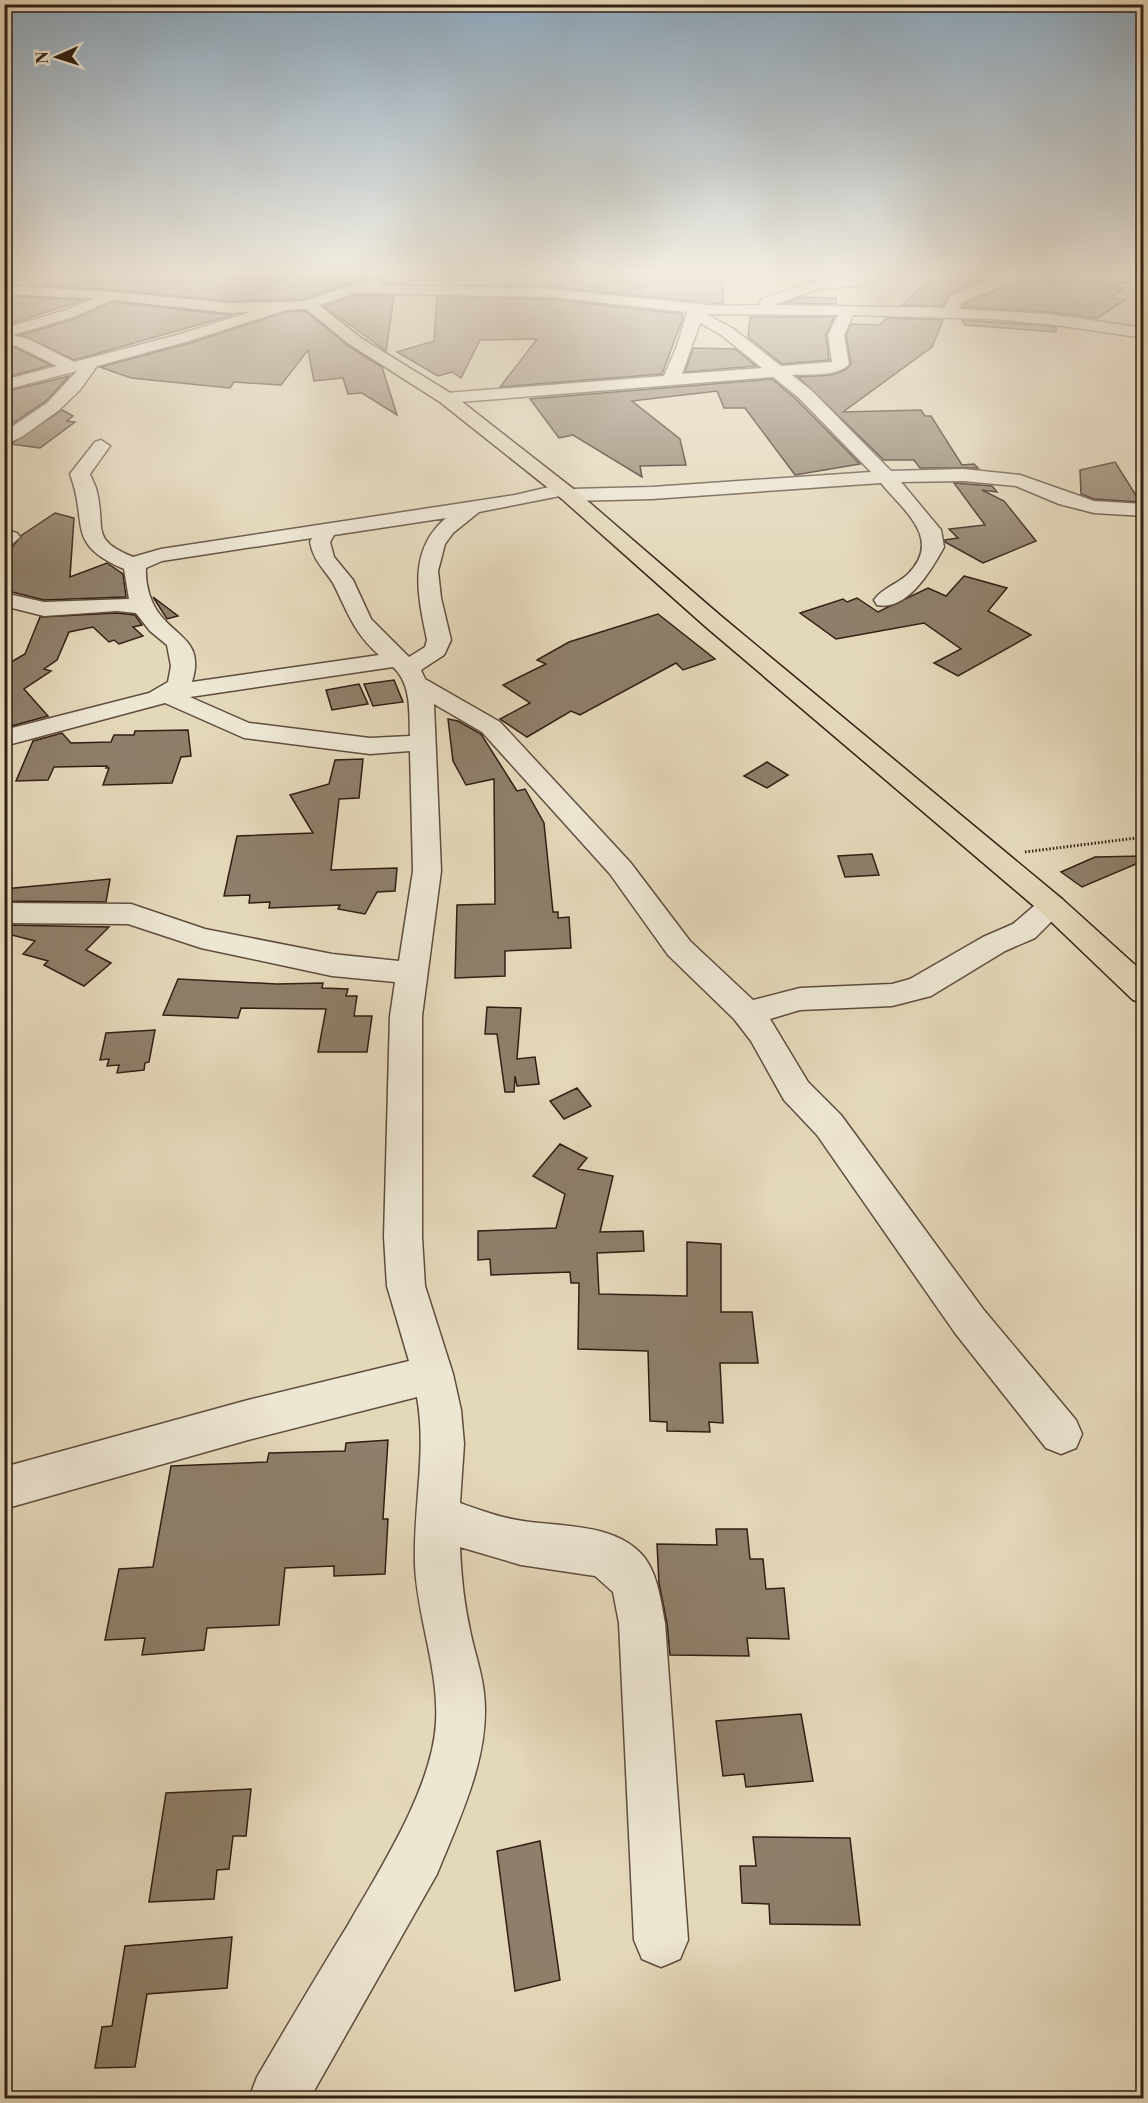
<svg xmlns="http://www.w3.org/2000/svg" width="1148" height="2103" font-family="'Libre Bodoni',serif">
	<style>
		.building { fill: #8e7f6a; stroke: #311f13; stroke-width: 1.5 }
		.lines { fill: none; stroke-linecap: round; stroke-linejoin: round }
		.minor-casing { stroke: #5e4d3d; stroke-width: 3 }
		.major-casing { stroke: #311f13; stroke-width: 3 }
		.path { stroke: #311f13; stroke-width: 3; stroke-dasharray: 1.5 2; stroke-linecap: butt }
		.minor { fill: #ede6d3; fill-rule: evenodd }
		.major { fill: #e4d8bb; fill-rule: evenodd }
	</style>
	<rect width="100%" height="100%" fill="#e4d8bb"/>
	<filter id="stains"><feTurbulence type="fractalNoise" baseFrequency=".00333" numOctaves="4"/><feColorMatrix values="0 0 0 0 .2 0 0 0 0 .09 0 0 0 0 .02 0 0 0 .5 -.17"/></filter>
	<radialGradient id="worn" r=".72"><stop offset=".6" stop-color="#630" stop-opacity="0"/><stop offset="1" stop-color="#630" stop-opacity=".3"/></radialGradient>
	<!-- building -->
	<path class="building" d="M12 275H366V278L303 299 231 301 104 289 6 284Z
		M490 275H705L703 280 723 281V304L550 287 460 285 488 284Z
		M927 275H996L950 294 943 306 902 305 930 279Z
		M1073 278 1088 283 1119 285 1117 286 1125 288 1112 297 1125 300 1097 318 1049 312 962 307 964 304 1014 283 1066 281Z
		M356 295 394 296 386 351 324 306Z
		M4 296 83 300 4 326Z
		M437 297 550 299 682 314 683 318 662 374 500 387 537 339 480 340 461 378 452 372 438 376 397 352 434 341Z
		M801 297 836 298V304L785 303Z
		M112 302 231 315H233L74 360 21 335 74 319Z
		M305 311 348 346 382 367 397 415 362 393 348 394 343 378 314 381 308 350 281 385 234 382 230 388 131 378 100 367 190 343 285 312Z
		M750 317H834L826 335 829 360 782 364 748 337Z
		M887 318 943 320 932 347 843 412 921 410 925 416H931L962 465 974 464 978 468H920L914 460H884L798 377 831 375 845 370 851 364 846 335 851 324 879 325Z
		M962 320 1049 326 1056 327V332L965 325Z
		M4 345 16 348 51 365 4 378Z
		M693 348 735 349 756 366 685 372Z
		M69 376 46 401 4 429V392Z
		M772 379 797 400 860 464 795 475 745 408H724L717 391 632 401 680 439 686 465 640 466 642 477 573 435 559 438 530 399Z
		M62 410 73 416 67 421 75 422 40 448 11 444Z
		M1115 462 1140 502 1094 499 1081 494 1080 470Z
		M954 483 992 486 997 492 982 490 1004 501 1036 541 983 563 945 542V540L958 538 949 529 985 525Z
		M55 513 74 518 70 577 107 563 123 574 126 597 44 600 4 590V549L12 547 22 535Z
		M964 576 1007 588 988 611 1031 635 958 676 934 663 961 649 924 623 836 639 800 613 843 599 847 602 857 598 878 612 928 588 946 596Z
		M153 597 178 616 167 619Z
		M117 613 135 615 142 625 133 627 143 636 119 644 114 640 109 642 93 627 69 632 57 660 44 669 51 671 24 689 48 716 4 728V666L25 654 40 617Z
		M658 614 715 659 683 670 676 663 580 715 571 711 527 737 500 719 530 703 503 685 546 664 537 660 569 642Z
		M394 680 403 702 373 706 364 684Z
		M359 684 368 704 332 710 326 690Z
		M448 719 458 721 481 734 517 791 525 789 544 823 553 912H558V918L569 917 571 948 505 951V976L455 978 457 905 495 904 494 779 466 785 453 761Z
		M188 730 191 756 181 757 172 783 103 785 109 768H106L107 766 54 767 48 780 16 781 33 741 62 733 71 743 111 742 114 735H134L135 731Z
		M363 759 359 798 339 799 331 870 397 868 395 891 377 892 365 914 338 909 340 905 269 908 270 902 249 903 250 895 224 896 237 836 313 833 290 795 329 784 335 760Z
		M767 762 788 775 767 788 744 776Z
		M872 854 879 875 845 877 838 856Z
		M1143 856V861L1082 887 1061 872 1095 857Z
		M110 879 106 902 4 901V889Z
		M4 925 109 927 86 950 111 963 84 986 44 965 48 961 23 954 35 941 4 933Z
		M178 979 277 984 323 983 322 988 348 989 346 996H357L354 1016H372L367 1052H318L326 1009 241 1008 238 1018 163 1015Z
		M487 1007 521 1008 517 1059 535 1057 539 1084 517 1086 515 1076 514 1092H505L497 1034H485Z
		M155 1030 149 1062 145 1063 144 1070 117 1073 119 1065 107 1066 109 1059 100 1060 106 1033Z
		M577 1088 591 1106 564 1119 550 1101Z
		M560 1144 587 1158 578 1169 613 1176 600 1232 643 1231 644 1251 597 1253 599 1294 687 1296V1242L721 1244V1312H752L758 1363H720L723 1423 709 1422 710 1432 667 1431V1422L650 1421 648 1351 578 1349 579 1283H571L570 1272 491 1275 490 1259 478 1260V1231L556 1228 565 1194 533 1176Z
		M388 1440 383 1519H388L385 1574 334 1576V1566L285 1568 279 1625 207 1628 204 1650 142 1655 145 1638 105 1640 119 1569 153 1567 171 1466 267 1462 269 1453 345 1451 346 1443Z
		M716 1529H747L750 1559H763L766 1589 784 1588 789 1639 747 1638 749 1656 670 1655 667 1623 659 1583 657 1544 717 1545Z
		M801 1714 813 1781 746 1787 744 1774 723 1776 716 1721Z
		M251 1789 246 1836H233L229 1869 217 1870 214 1899 149 1902 166 1793Z
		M753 1837 850 1838 860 1925 770 1924 769 1904 742 1903 740 1866H756Z
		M540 1841 560 1980 515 1991 497 1851Z
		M232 1937 227 1988 147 1994 135 2067 95 2068 102 2027 112 2026 125 1946Z"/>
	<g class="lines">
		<!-- minor casing -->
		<g class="minor-casing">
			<path id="minor" d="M865 275H889L859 286 818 289 773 305 944 308 951 296 1003 275H1073L1066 279 1014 281 962 302 959 309 1049 314 1144 328V338L1049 324 991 319 853 315 844 335 849 364C838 377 808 374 792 375L811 390 891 471 963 469 1020 475 1094 501 1144 504V516L1094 513 1059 504 1016 486 963 481 901 482 941 530 944 547C932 569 907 612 877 605L874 600C882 588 898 584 908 574 943 539 904 511 881 483L652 499 569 501 560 496 479 512 453 533 445 544 438 571 441 598 451 640 444 655 421 670 425 679 500 722 630 862 690 941 753 1000 800 988 892 984 910 979 983 937 1013 924 1042 899 1052 896 1062 899 1067 906 1035 938 1005 951 931 996 892 1006 800 1010 770 1019 808 1082 841 1115 983 1309 1076 1420 1082 1434 1076 1448 1061 1454 1046 1448 955 1333 817 1135 784 1100 751 1041 734 1019 668 955 610 874 482 732 434 704 441 871 422 1016V1237L425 1286 453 1374 461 1410 464 1444 460 1503C480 1510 501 1518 523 1521 562 1527 616 1523 644 1557 658 1575 661 1602 665 1623L688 1940 680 1959 661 1967 642 1959 634 1940 619 1623 613 1592 595 1576 521 1565 460 1547C461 1575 464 1603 470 1630 474 1651 482 1672 484 1693 491 1755 460 1817 437 1874L310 2098H249L257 2077C287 2026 317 1975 348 1925 380 1869 433 1787 436 1722 439 1669 417 1617 415 1565 413 1508 427 1452 417 1397L248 1440 4 1509V1467L248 1400 409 1361 387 1286 384 1237 390 1016 395 982 332 976 201 948 128 924 4 923V903L131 904 205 929 332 954 399 961 413 871 410 751 370 754 244 738 165 703 4 746V730L149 693 168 682 171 666 167 645 150 631 136 613 117 611 44 616 4 606V593L44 602 129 599 124 569C64 543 89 524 70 474L95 442 101 440 110 446 90 474C92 480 96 486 97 492 106 529 89 539 133 557L161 549 515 495 562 484 571 489 652 487 871 472 799 398 773 377 446 403 437 398 446 393 664 376 677 346 687 312 550 297 356 293 309 308 302 304 304 301 377 277 384 281 379 285 550 289 717 306 762 305 760 302 762 299 816 281ZM706 314 838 315 828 335 832 362 781 366 732 328ZM700 323 720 334 762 368 682 374ZM446 518C407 551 418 596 427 640L425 647 409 657 371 619 353 580 334 557 330 542 334 535ZM312 538 310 542C314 562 323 567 333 583 348 612 353 632 379 655L192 682C204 643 180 639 161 616 150 603 145 584 146 568L162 561ZM393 667C412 684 409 713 410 736L370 738 249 723 190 697Z
				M1074 275H1144V277C1129 283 1086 285 1074 275Z
				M109 292 114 293 116 296 114 299 73 317 13 335 28 339 74 362 177 335 273 305H283L286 308 283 311 189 341 97 366 80 390 59 410 23 436 4 445V432L47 403 77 371 4 390V380L57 366 17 346 4 343V328L63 311Z
				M10 531 17 533 20 537 11 545 4 547V532Z"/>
		</g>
		<!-- major casing -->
		<g class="major-casing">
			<path id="major" d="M4 286 104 291 231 303 314 301 361 338 452 394 576 491 722 617 1062 899 1144 973V1003L1133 1000 1042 913 706 627 562 499 440 402 349 344 306 309 231 313 104 299 4 294Z"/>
		</g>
		<!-- path -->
		<path class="path" d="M1025 852 1144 837"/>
		<!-- minor -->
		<use href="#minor" class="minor"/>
		<!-- major -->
		<use href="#major" class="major"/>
	</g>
	<!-- sky -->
	<linearGradient id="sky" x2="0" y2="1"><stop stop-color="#8ea9bf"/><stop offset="0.48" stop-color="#f3ede0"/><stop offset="1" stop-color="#f3ede0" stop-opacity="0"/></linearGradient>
	<rect width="1148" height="570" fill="url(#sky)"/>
	<!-- margin -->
	<rect width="1148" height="2103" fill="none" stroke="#e4d8bb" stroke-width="24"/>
	<rect x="6" y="6" width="1136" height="2091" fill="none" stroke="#311f13" stroke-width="3"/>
	<rect x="12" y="12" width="1124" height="2079" fill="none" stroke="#311f13" stroke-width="1.5"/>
	<!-- north arrow -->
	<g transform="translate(57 57) rotate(267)" stroke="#ede6d3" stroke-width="4.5" paint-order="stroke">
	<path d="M0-4.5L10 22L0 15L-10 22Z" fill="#311f13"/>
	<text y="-9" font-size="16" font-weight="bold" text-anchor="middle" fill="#311f13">N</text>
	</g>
	<rect width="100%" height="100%" filter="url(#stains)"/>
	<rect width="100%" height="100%" fill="url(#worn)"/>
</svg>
